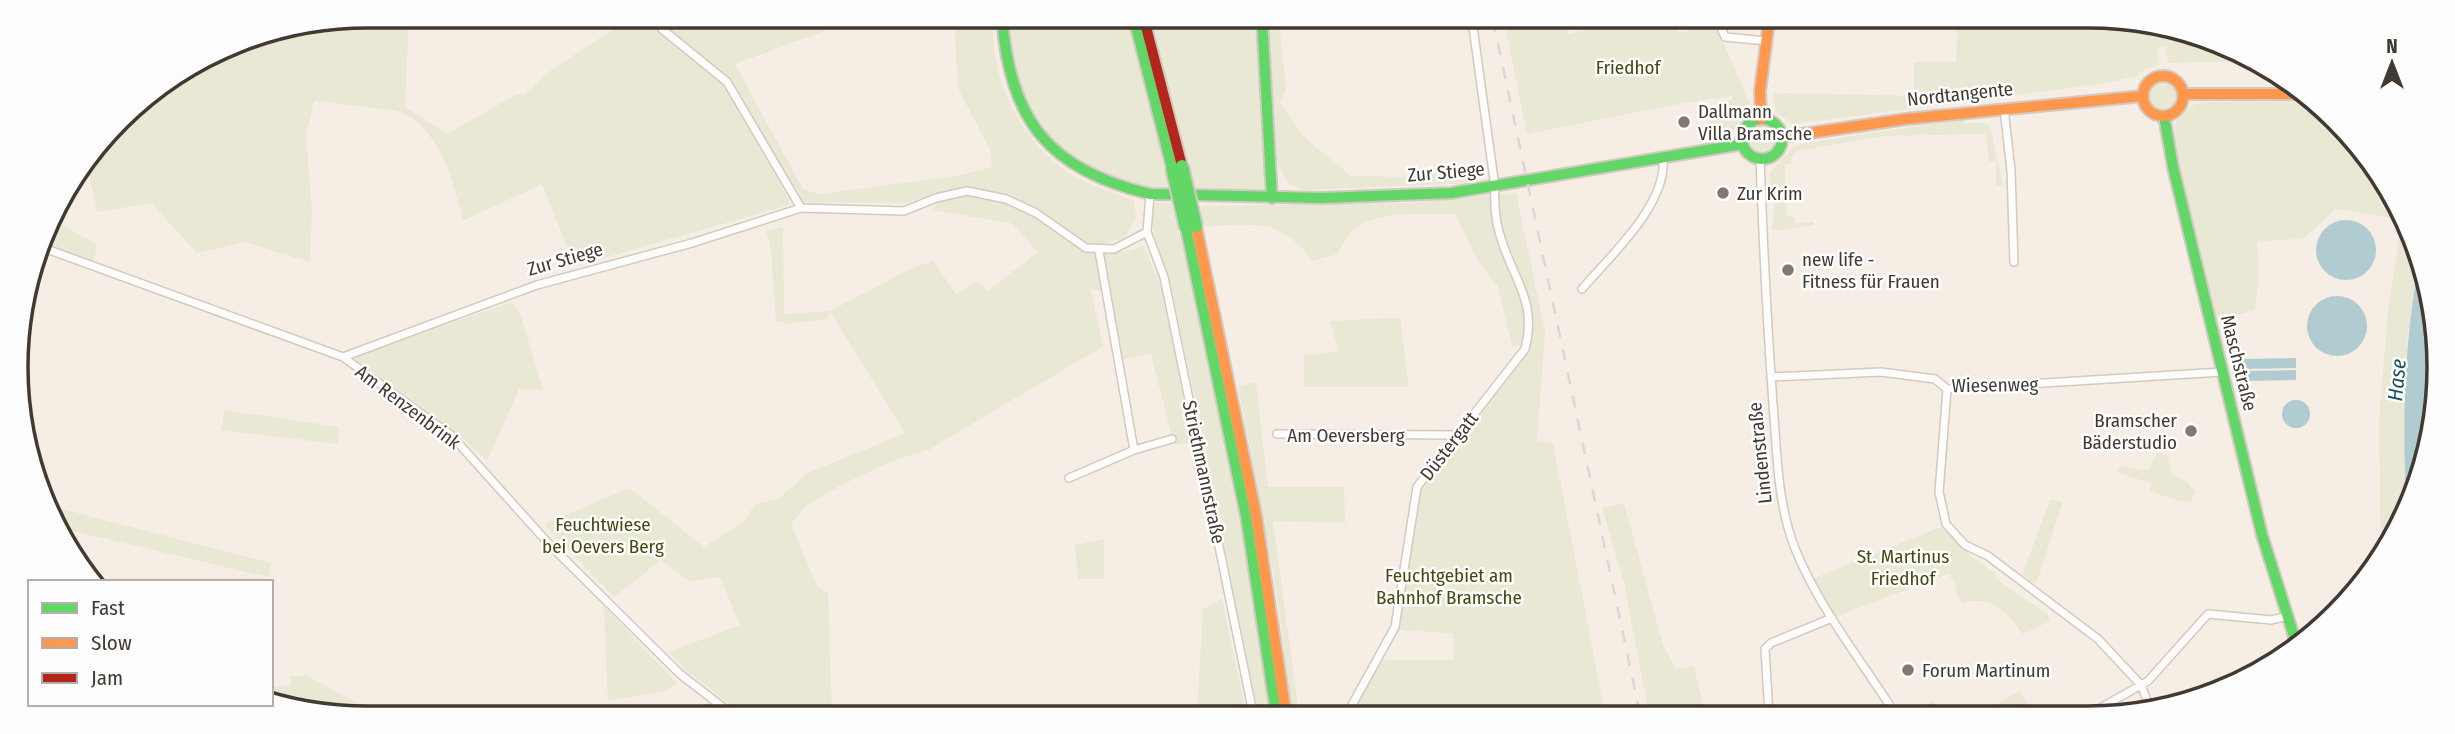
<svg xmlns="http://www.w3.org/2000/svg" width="2455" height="734" font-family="'Fira Sans Condensed',sans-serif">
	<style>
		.green { fill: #e9e8d4 }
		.water { fill: #b1ccd0 }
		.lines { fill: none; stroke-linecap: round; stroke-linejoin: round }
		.street-casing { stroke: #d2cac2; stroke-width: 10 }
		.fast-casing { stroke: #d2cac2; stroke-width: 14 }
		.slow-casing { stroke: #d2cac2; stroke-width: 14 }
		.jam-casing { stroke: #d2cac2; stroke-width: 14 }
		.street { stroke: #fefcfb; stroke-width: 7 }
		.fast { stroke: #63d668; stroke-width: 10 }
		.slow { stroke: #ff974d; stroke-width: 10 }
		.jam { stroke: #b3261e; stroke-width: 10 }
		.rail { stroke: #dad7d5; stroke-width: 2.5; stroke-dasharray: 12 12; stroke-linecap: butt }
		.fast-bridge-casing { stroke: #d2cac2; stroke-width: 16; stroke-linecap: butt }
		.fast-bridge { stroke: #63d668; stroke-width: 12 }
		.poi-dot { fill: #817970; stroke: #fdfdfd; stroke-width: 2.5 }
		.labels { text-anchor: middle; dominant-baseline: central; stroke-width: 5; stroke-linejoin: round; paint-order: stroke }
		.park-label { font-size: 19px; fill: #464910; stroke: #fdfdfd }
		.street-label { font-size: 19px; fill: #423a32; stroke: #fdfdfd }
		.poi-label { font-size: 19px; fill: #423a32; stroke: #fdfdfd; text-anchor: start }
		.water-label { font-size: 21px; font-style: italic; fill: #18525f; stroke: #fdfdfd }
		.rim { fill: none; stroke: #423a32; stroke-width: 3.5 }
	</style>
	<rect width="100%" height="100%" fill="#f6ede4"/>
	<!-- green -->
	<path class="green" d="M367 16H409L405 107 447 134 517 94 524 95 550 71 615 28 611 17 859 18 735 64 803 189 819 194 957 176 992 167 990 150 958 88 954 18H994C987 70 1016 130 1056 163 1078 183 1107 189 1134 201L1136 218 1126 236 1103 245 1087 244 1035 208 1034 212C1076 246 1087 266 1144 246L1162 289 1193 442 1174 445 1151 354 1121 360 1110 293 1090 288 1103 346 930 449 890 462 841 485 806 506 791 524 817 586 828 594 832 713 739 712 685 669 669 652 740 625 720 577 689 581 661 560 614 597 544 524 630 488 704 547 744 521 755 504 778 499 808 473 905 433 830 311 826 319 790 324 776 321 771 250 766 231 783 227 784 314 830 311 913 268 933 261 956 294 978 281 988 291 1038 252 1011 223 932 210 945 191 905 203 803 202 774 170 789 200V205L575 266 542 184 463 221C455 186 441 132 405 114 392 108 333 104 314 101L306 135 312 211 310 262 245 242 197 253 151 203 97 212 87 166 135 103 233 42Z
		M1002 18 1134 19 1179 196 1080 171 1019 105Z
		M1144 19H1262L1272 198 1189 197Z
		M1266 19H1279L1286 89 1280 103 1305 138 1351 176 1414 177 1486 167 1476 183 1305 190 1290 185 1278 166Z
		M1504 20H1564L1568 34 1630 21H1674L1678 33 1716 25 1750 105C1746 128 1727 137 1706 140 1706 123 1714 104 1732 100V96L1678 104 1527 134Z
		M1958 22 2157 23 2250 61 2168 63 2165 46 2157 48 2160 64 2145 69 2137 76 2101 84 1793 124 1776 112 1773 93 1914 96V62H1956Z
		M2149 95a14 14 0 1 1 28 0a14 14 0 1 1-28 0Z
		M2309 101 2380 172 2400 219 2336 209 2303 239 2257 241 2259 279 2254 310 2217 320 2180 168 2174 130 2177 120 2193 105 2205 102Z
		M1964 119 1965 123H1984L1990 126 2003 185 1996 186V162L1989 161 1986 134 1884 136 1798 151 1794 152 1791 163 1785 164 1786 215 1795 218V223L1814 222V225L1772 231 1775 203 1769 174 1791 149 1800 144Z
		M1748 138a14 14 0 1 1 28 0a14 14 0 1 1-28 0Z
		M1516 193 1545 332 1537 440 1553 443 1605 714H1348L1381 660H1454L1453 633 1399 630 1419 493 1530 347 1512 346 1498 287 1478 261 1455 214C1428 215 1373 209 1352 231 1346 237 1342 247 1337 254L1312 261C1283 218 1250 223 1204 227L1200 206 1411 203Z
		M1153 203H1171C1216 370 1248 542 1270 713H1258L1170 279C1160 253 1149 231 1153 203Z
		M50 219 97 244 94 263 43 242Z
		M2401 222 2419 265 2408 332 2405 388 2406 506 2392 542 2381 557 2379 421 2388 311Z
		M27 294 31 465 28 458 19 322Z
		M512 302 521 316 543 390 519 389 487 461 454 430 353 357Z
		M1400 318 1409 387H1304V355L1338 351 1330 321Z
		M2433 360 2432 436 2429 444Z
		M1256 382 1268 487H1344L1345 523 1273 521 1299 714H1292L1276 588 1238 386Z
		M225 410 339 427 338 444 221 430Z
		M2157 453 2167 455 2172 475 2188 482 2195 492 2191 501C2178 503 2162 495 2150 490L2151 483 2118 473 2119 466 2148 470Z
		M2050 500 2063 501 2036 584 2022 575Z
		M1624 503 1663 645 1676 669 1694 667 1705 714H1649L1624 583 1602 508Z
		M50 506 271 563 268 577 60 528Z
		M1941 527 1969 555 1995 573 1996 579 2047 614 2050 621 2023 634C2007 612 1991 594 1962 603L1955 589 1958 587 1948 574 1832 618 1810 580Z
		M1104 539V579H1078L1075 545Z
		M1222 599 1246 713H1197L1203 609Z
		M604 607 677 683 664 691 608 701Z
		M306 675 373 712 298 711 271 700V688L291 685 289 677Z
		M2020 691 2034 715H1987L1985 711Z
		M1933 701 1941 715H1906Z"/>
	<!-- water -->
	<path class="water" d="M2316 250a30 30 0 1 1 60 0a30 30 0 1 1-60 0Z
		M2419 265 2433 299 2429 444 2406 506C2403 425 2403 345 2419 265Z
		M2307 326a30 30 0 1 1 60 0a30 30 0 1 1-60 0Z
		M2296 358V368L2242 369V359Z
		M2296 370V380L2242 381V371Z
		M2282 414a14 14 0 1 1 28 0a14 14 0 1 1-28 0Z"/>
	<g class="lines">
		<!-- street casing -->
		<g class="street-casing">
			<path id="street" d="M654 17 662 29 727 82 801 208
				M1718 21 1725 37 1767 41
				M2004 108 2011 171 2014 262
				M1760 158C1763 240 1767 322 1773 404 1777 450 1777 501 1794 546 1818 607 1861 660 1896 715
				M1150 194 1147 232 1164 277 1253 713
				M41 247 343 357 451 435 548 543 680 674 729 712
				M1099 251 1134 450
				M1582 289C1610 256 1667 205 1663 159
				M343 357 537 285 692 243 801 208 904 211 936 198 967 191 1006 199 1036 213 1086 248 1114 249 1147 232
				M1771 377 1881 372 1935 379 1947 389 2222 372
				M1947 389 1939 492 1946 524 1965 545 1988 556 2098 639 2141 685 2151 710
				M1277 434 1458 435
				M1069 478 1134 450 1172 439
				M1347 714 1395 627 1417 487 1525 349C1538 301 1512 278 1500 235 1495 219 1494 204 1495 187L1472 20
				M1769 715 1765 649 1771 643 1832 618
				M2088 715 2148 681 2208 614 2271 620 2288 616"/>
		</g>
		<!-- fast casing -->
		<g class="fast-casing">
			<path id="fast" d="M1002 18C1010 121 1049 170 1150 194
				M1134 19 1172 168
				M1262 19 1272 198
				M2164 116 2173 167 2262 535 2297 646
				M1742 139a20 20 0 1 1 40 0a20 20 0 1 1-40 0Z
				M1150 194 1321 198 1451 193 1743 144
				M1186 228 1246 516 1276 713"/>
		</g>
		<!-- slow casing -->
		<g class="slow-casing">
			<path id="slow" d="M2143 96a20 20 0 1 1 40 0a20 20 0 1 1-40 0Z
				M2183 94H2302
				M1761 119 1760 91 1769 21
				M1782 137 1906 119 2143 96
				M1196 226 1256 515 1286 714"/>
		</g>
		<!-- jam casing -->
		<g class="jam-casing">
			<path id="jam" d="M1144 19 1182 166"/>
		</g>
		<!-- street -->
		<use href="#street" class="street"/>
		<!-- fast -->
		<use href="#fast" class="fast"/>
		<!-- slow -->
		<use href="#slow" class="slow"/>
		<!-- jam -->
		<use href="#jam" class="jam"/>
		<!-- rail -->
		<path class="rail" d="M1493 20 1640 714"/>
		<!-- fast-bridge casing -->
		<g class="fast-bridge-casing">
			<path id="fast-bridge" d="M1182 166 1196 226
				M1172 168 1186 228"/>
		</g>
		<!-- fast-bridge -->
		<use href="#fast-bridge" class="fast-bridge"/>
	</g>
	<!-- markers -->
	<g class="poi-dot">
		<circle cx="1684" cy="122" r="7"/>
		<circle cx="1723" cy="193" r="7"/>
		<circle cx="1788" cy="270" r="7"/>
		<circle cx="2191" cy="431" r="7"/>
		<circle cx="1908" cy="670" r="7"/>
	</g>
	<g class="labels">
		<!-- park labels -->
		<g class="park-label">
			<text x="1628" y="67">Friedhof</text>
			<text x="603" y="524">Feuchtwiese<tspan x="603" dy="22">bei Oevers Berg</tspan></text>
			<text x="1903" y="556">St. Martinus<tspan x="1903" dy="22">Friedhof</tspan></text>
			<text x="1449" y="575">Feuchtgebiet am<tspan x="1449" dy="22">Bahnhof Bramsche</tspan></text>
		</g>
		<!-- street labels -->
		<g class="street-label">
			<text transform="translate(1960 94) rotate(-6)">Nordtangente</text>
			<text transform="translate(1446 172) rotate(-5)">Zur Stiege</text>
			<text transform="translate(565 259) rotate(-16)">Zur Stiege</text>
			<text transform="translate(2239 363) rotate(76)">Maschstraße</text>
			<text transform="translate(1995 385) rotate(-1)">Wiesenweg</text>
			<text transform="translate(408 407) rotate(37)">Am Renzenbrink</text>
			<text x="1346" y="435">Am Oeversberg</text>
			<text transform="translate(1449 446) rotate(-52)">Düstergatt</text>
			<text transform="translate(1760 453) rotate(-96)">Lindenstraße</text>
			<text transform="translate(1204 472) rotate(78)">Striethmannstraße</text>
		</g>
		<!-- poi labels -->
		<g class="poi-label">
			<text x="1698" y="111">Dallmann<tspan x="1698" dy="22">Villa Bramsche</tspan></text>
			<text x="1737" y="193">Zur Krim</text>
			<text x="1802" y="259">new life -<tspan x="1802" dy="22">Fitness für Frauen</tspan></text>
			<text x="2177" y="420" text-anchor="end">Bramscher<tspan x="2177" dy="22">Bäderstudio</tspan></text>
			<text x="1922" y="670">Forum Martinum</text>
		</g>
		<!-- water labels -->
		<g class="water-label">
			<text transform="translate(2397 380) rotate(-85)">Hase</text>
		</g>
	</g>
	<!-- crop -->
	<path d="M0 0H2455V734H0ZM367 28H2088A339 339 0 0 1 2427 367V367A339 339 0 0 1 2088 706H367A339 339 0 0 1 28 367V367A339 339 0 0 1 367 28Z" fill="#fdfdfd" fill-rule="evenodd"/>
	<path class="rim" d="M367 28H2088A339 339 0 0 1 2427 367V367A339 339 0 0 1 2088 706H367A339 339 0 0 1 28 367V367A339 339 0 0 1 367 28Z"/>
	<!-- legend -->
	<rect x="28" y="580" width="245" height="126" fill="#fdfdfd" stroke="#b2afac" stroke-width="2"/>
	<rect x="42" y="603" width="35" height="10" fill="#63d668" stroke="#b2afac" stroke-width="2"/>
	<text x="91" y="615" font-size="21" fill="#423a32">Fast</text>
	<rect x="42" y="638" width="35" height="10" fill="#ff974d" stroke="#b2afac" stroke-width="2"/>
	<text x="91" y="650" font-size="21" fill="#423a32">Slow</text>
	<rect x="42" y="673" width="35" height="10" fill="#b3261e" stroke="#b2afac" stroke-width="2"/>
	<text x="91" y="685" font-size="21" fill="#423a32">Jam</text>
	<!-- north arrow -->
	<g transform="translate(2392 63)" stroke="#fdfdfd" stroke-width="5" paint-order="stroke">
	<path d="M0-5L12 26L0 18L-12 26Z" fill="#423a32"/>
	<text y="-10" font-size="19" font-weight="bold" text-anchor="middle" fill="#423a32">N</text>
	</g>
</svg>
